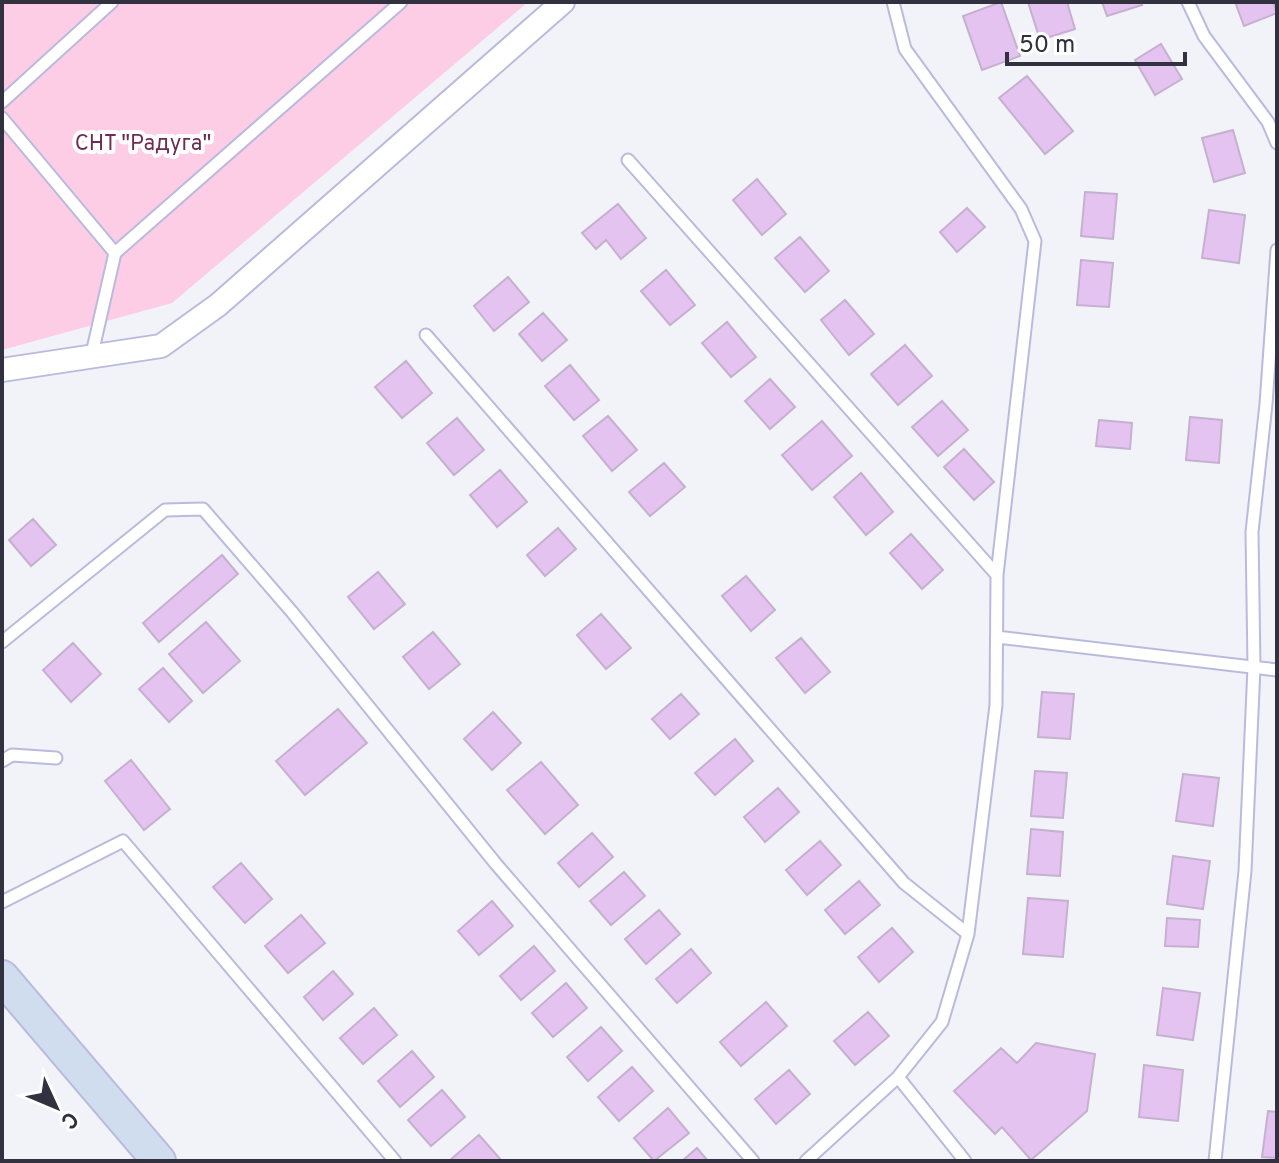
<svg xmlns="http://www.w3.org/2000/svg" width="1279" height="1163" font-family="Overpass,sans-serif">
	<style>
		.green { fill: #fccde5 }
		.building { fill: #e4c3f1; stroke: #c6b0cf; stroke-width: 2 }
		.lines { fill: none; stroke-linecap: round; stroke-linejoin: round }
		.service-casing { stroke: #babade; stroke-width: 15 }
		.minor-casing { stroke: #babade; stroke-width: 26 }
		.secondary-casing { stroke: #babade; stroke-width: 36 }
		.service { stroke: #fff; stroke-width: 11 }
		.minor { stroke: #fff; stroke-width: 22 }
		.secondary { stroke: #cfddef; stroke-width: 32 }
		.labels { text-anchor: middle; dominant-baseline: central; stroke-width: 8; stroke-linejoin: round; paint-order: stroke }
		.park-label { font-size: 22px; fill: #6d2d53; stroke: #fff }
	</style>
	<rect width="100%" height="100%" fill="#f2f2f9"/>
	<!-- green -->
	<path class="green" d="M2 2H528L172 303 2 350Z"/>
	<!-- building -->
	<path class="building" d="M1001 2 1020 56 982 70 963 16Z
		M1028 2H1067L1075 29 1040 40Z
		M1102 2H1141L1142 5 1107 16Z
		M1235 2H1273L1277 13 1244 26Z
		M1161 44 1182 79 1155 95 1135 60Z
		M1027 76 1073 131 1045 154 999 98Z
		M1233 130 1245 173 1214 182 1202 138Z
		M757 179 786 214 762 235 733 200Z
		M1085 192 1117 194 1113 239 1081 236Z
		M618 204 646 238 621 259 606 240 596 249 582 233Z
		M967 208 985 227 957 252 940 232Z
		M1209 210 1245 215 1239 263 1202 258Z
		M800 237 829 271 805 292 775 258Z
		M1081 260 1113 263 1109 307 1077 305Z
		M666 270 695 305 670 325 641 291Z
		M508 277 529 302 494 331 474 306Z
		M845 300 874 334 849 355 821 320Z
		M543 313 567 340 542 361 519 334Z
		M727 322 756 357 731 377 702 343Z
		M905 345 932 376 898 405 871 374Z
		M406 361 432 393 402 418 375 387Z
		M570 365 599 400 574 420 545 386Z
		M770 379 795 407 770 429 745 401Z
		M942 401 968 430 938 456 912 427Z
		M608 416 637 450 612 471 583 436Z
		M1190 417 1222 420 1219 463 1186 460Z
		M457 418 484 450 454 475 427 443Z
		M1099 420 1132 423 1130 449 1096 446Z
		M822 421 852 456 812 490 782 455Z
		M964 449 994 482 974 500 944 467Z
		M664 463 685 487 650 516 629 492Z
		M500 470 527 502 497 527 470 495Z
		M861 473 893 512 866 535 834 497Z
		M33 519 56 545 31 566 9 540Z
		M558 528 576 549 545 576 527 555Z
		M911 534 943 570 922 589 890 553Z
		M222 555 238 574 159 642 143 623Z
		M378 572 405 604 374 629 348 597Z
		M746 576 775 610 751 631 722 596Z
		M601 614 631 648 606 669 577 635Z
		M206 622 240 661 203 693 169 654Z
		M433 632 460 664 429 689 403 657Z
		M801 638 830 672 805 693 776 658Z
		M73 643 101 674 71 702 43 670Z
		M163 668 192 701 169 722 139 689Z
		M1042 692 1074 694 1070 739 1038 737Z
		M681 694 699 714 670 739 652 719Z
		M338 709 367 743 305 795 276 761Z
		M493 712 521 743 492 770 464 739Z
		M735 739 753 761 715 795 695 773Z
		M131 760 170 809 144 830 105 781Z
		M541 762 578 805 545 834 507 790Z
		M1035 771 1067 773 1063 818 1031 816Z
		M1183 774 1219 778 1213 826 1176 821Z
		M778 788 799 812 765 842 744 817Z
		M1031 829 1063 832 1060 876 1027 874Z
		M592 833 613 857 579 887 558 863Z
		M820 841 841 865 807 895 786 870Z
		M1173 856 1210 861 1203 909 1167 904Z
		M241 863 272 899 245 923 213 887Z
		M624 872 645 896 611 925 590 901Z
		M859 881 880 905 845 934 825 910Z
		M1028 898 1068 901 1063 957 1023 954Z
		M492 901 513 926 479 955 458 931Z
		M659 910 680 934 646 964 625 939Z
		M301 915 325 943 288 973 265 946Z
		M1167 918 1200 920 1198 947 1165 946Z
		M892 928 913 952 879 982 858 957Z
		M534 946 555 971 521 1000 500 976Z
		M691 949 711 973 677 1003 656 979Z
		M333 971 353 994 323 1020 304 997Z
		M566 983 587 1008 553 1037 532 1013Z
		M1163 988 1200 993 1193 1040 1157 1035Z
		M766 1002 787 1026 741 1066 720 1042Z
		M374 1008 397 1035 363 1064 340 1038Z
		M868 1012 889 1036 855 1065 834 1041Z
		M601 1027 622 1051 588 1081 567 1057Z
		M1036 1043 1095 1054 1087 1111 1031 1160 1002 1127 995 1134 954 1091 1001 1048 1017 1063Z
		M412 1051 434 1077 400 1107 378 1081Z
		M1144 1065 1183 1070 1178 1121 1139 1117Z
		M632 1067 653 1091 619 1121 598 1097Z
		M789 1070 810 1094 776 1124 755 1099Z
		M442 1090 465 1117 431 1146 408 1120Z
		M668 1108 689 1133 654 1161 634 1138Z
		M1268 1111 1277 1112V1158L1262 1157Z
		M479 1135 502 1161H449Z
		M697 1148 708 1161H682Z"/>
	<g class="lines">
		<!-- service casing -->
		<g class="service-casing">
			<path id="service" d="M893 2 905 49 1021 209 1035 241 997 575
				M1188 2 1204 36 1268 122 1277 143
				M2 102 112 2
				M2 118 115 253
				M628 160 997 575 996 705 968 934 942 1022 898 1077 806 1161
				M426 335 904 883 968 934
				M91 358 115 253 401 2
				M997 637 1277 670
				M2 642 165 510 203 509 292 612 496 864 753 1161
				M2 761 12 755 56 758
				M2 902 123 841 395 1161
				M898 1077 965 1161
				M1215 1161 1245 871 1254 667 1252 532 1266 404 1277 250"/>
		</g>
		<!-- minor casing -->
		<g class="minor-casing">
			<path id="minor" d="M2 370 161 346 218 305 563 2"/>
		</g>
		<!-- secondary casing -->
		<g class="secondary-casing">
			<path id="secondary" d="M2 977 159 1161"/>
		</g>
		<!-- service -->
		<use href="#service" class="service"/>
		<!-- minor -->
		<use href="#minor" class="minor"/>
		<!-- secondary -->
		<use href="#secondary" class="secondary"/>
	</g>
	<g class="labels">
		<!-- park labels -->
		<g class="park-label">
			<text x="143" y="144">СНТ "Радуга"</text>
		</g>
	</g>
	<!-- border -->
	<rect width="1279" height="1163" fill="none" stroke="#31313f" stroke-width="8"/>
	<!-- north arrow -->
	<g transform="translate(56 1107) rotate(134)" stroke="#ffffff" stroke-width="6" paint-order="stroke">
	<path d="M0-6L14 30L0 20L-14 30Z" fill="#31313f"/>
	<text y="-12" font-size="22" font-weight="bold" text-anchor="middle" fill="#31313f">С</text>
	</g>
	<!-- scale -->
	<path d="M1007 52v12h178v-12" fill="none" stroke="#31313f" stroke-width="4"/>
	<text x="1019" y="52" font-size="24" fill="#31313f" stroke="#ffffff" stroke-width="6" paint-order="stroke">50 m</text>
</svg>
